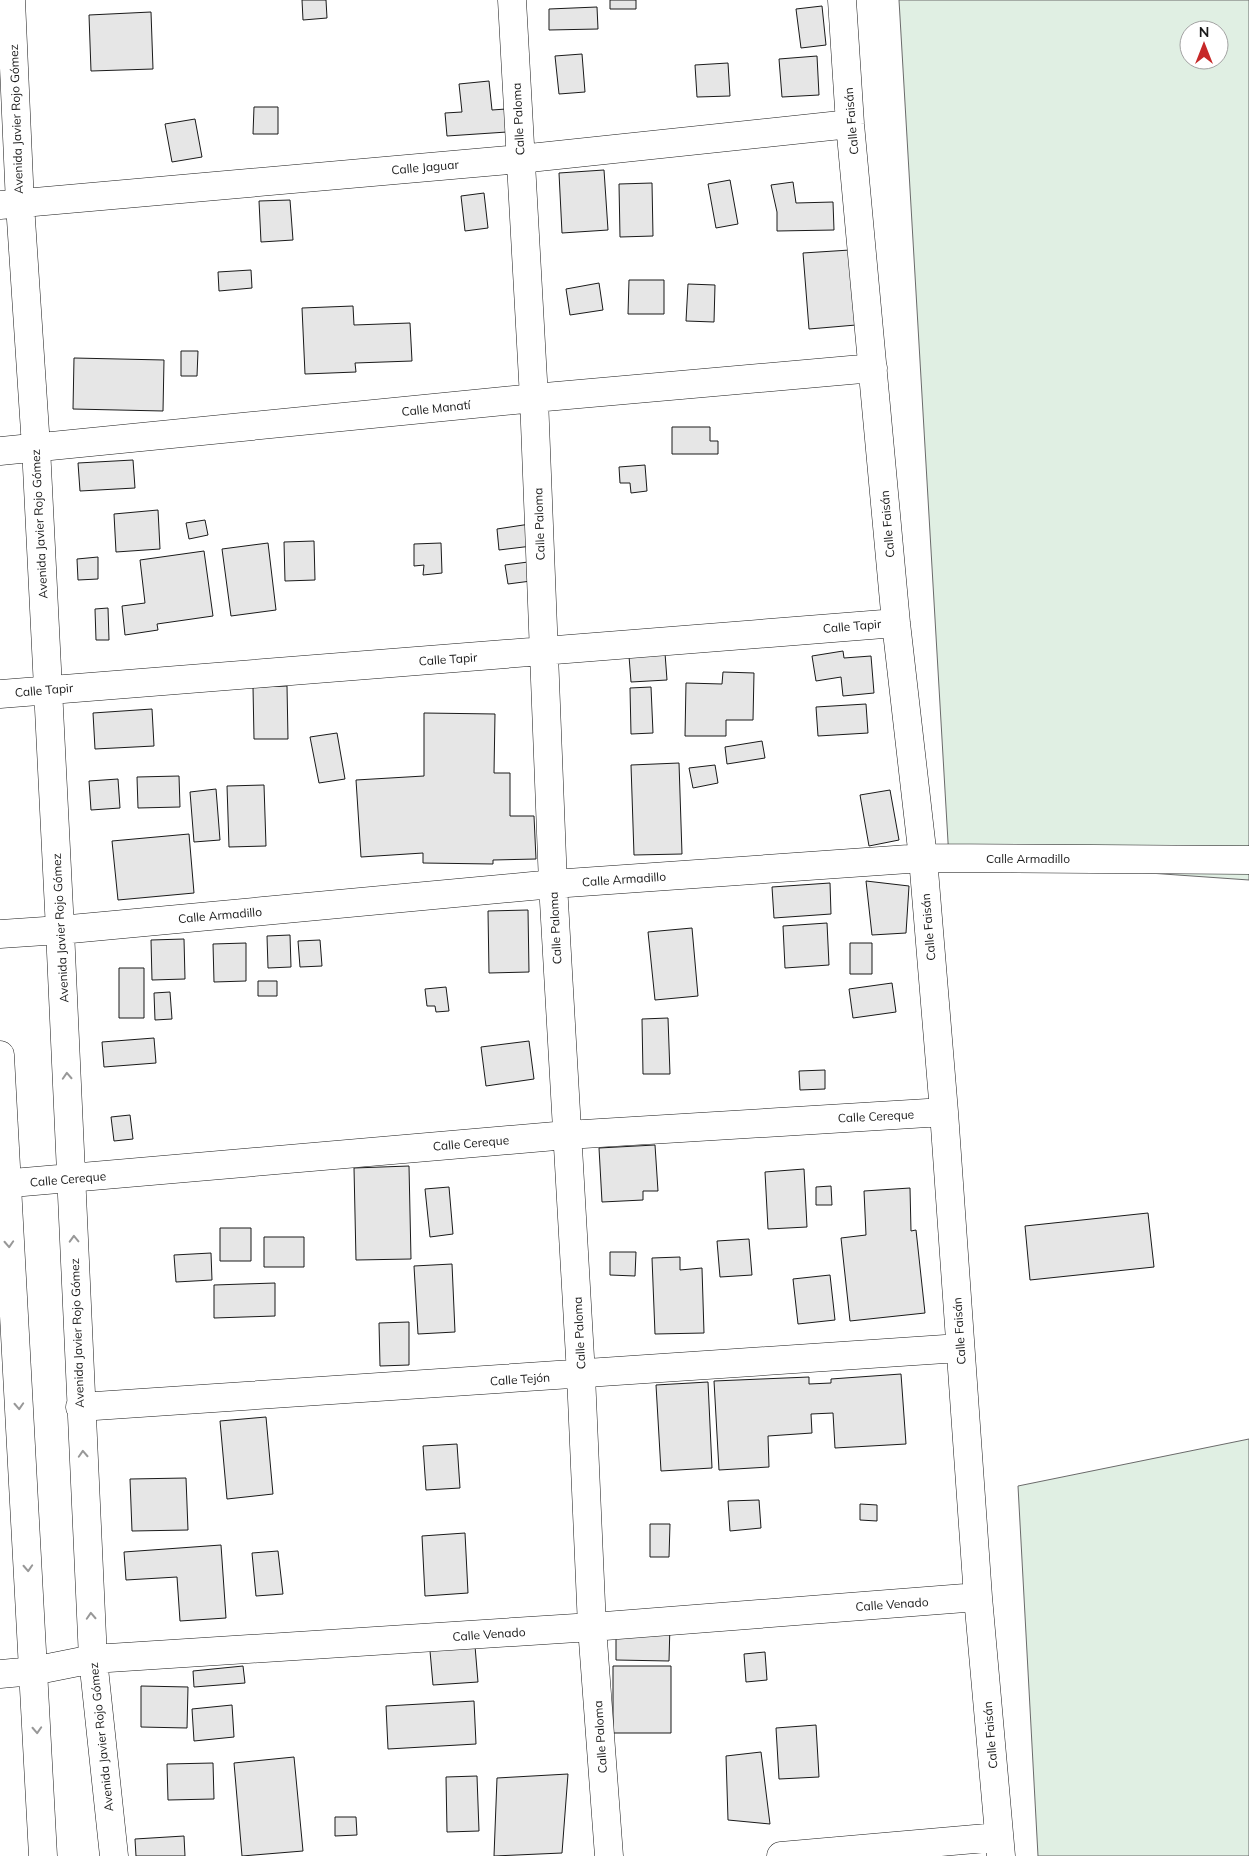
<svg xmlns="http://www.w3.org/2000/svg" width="1249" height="1856" font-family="Mulish,sans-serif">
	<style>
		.green { fill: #e0efe3; stroke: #6a6a6a; fill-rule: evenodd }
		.building { fill: #e6e6e6; stroke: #1a1a1a }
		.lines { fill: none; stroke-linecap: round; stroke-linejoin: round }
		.minor-casing { stroke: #1a1a1a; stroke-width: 29 }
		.minor { stroke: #fff; stroke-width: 28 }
		.oneway { stroke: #989898 }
		.labels { text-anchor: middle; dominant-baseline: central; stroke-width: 4; stroke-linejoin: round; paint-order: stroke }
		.street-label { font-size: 12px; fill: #1a1a1a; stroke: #fff }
	</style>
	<rect width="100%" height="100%" fill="#fff"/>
	<!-- green -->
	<path class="green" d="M899 0H1249V880L949 859ZM1189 30H1219V60H1189Z
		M1249 1439V1856H1038L1018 1486Z"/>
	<!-- building -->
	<path class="building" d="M302 0H326L327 18 303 20Z
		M610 0H636V9H610Z
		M822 6 826 45 801 48 796 9Z
		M597 7 598 29 549 30V9Z
		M151 12 153 69 91 71 89 15Z
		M582 54 585 92 559 94 555 56Z
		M817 56 819 95 782 97 779 59Z
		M728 63 730 96 697 97 695 65Z
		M489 81 492 110 506 109 507 132 447 136 445 113 462 112 459 84Z
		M254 107H278V134H253Z
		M195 119 202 157 172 162 165 124Z
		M604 170 608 230 562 233 559 173Z
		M730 180 738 224 716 228 708 184Z
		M793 182 796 203 833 202 834 230 777 231V212L771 185Z
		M652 183 653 236 620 237 619 184Z
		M484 193 488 228 465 231 461 196Z
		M290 200 293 240 261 242 259 201Z
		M850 250 856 325 809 329 803 253Z
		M251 270 252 288 219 291 218 272Z
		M629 280H664V314H628Z
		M599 283 603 310 570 315 566 289Z
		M688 284 715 285 714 322 686 321Z
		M353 306 354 325 410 323 412 361 355 363 356 372 305 374 302 308Z
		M181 351H198L197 376H181Z
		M74 358 164 360 163 411 73 409Z
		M672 427H710V441H718V454H672Z
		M133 460 135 488 80 491 78 463Z
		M645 465 647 491 631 493 630 483H620L619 467Z
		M158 510 160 549 116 552 114 514Z
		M205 520 208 535 189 539 186 523Z
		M530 524 532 546 499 550 497 529Z
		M314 541 315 580 285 581 284 542Z
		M268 543 276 610 231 616 222 549Z
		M441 543 442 573 423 575 424 565 414 566V544Z
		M204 551 213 616 157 624 158 630 125 635 122 606 145 603 140 560Z
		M98 557V579L78 580 77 559Z
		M528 562 531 581 508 584 505 565Z
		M108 608 109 640H96L95 609Z
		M843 651 844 658 871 656 874 693 843 696 841 677 816 681 812 656Z
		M665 653 667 680 631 682 629 656Z
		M723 672 754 673 753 720H726V736H685L686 683 722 684Z
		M287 686 288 739H254L253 687Z
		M651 687 653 733 631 734 630 688Z
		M866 704 868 733 818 736 816 707Z
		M152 709 154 746 95 749 93 713Z
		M424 713 495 714 494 773H510V816H534L536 859 493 860V864L423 863V853L361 857 356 780 424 776Z
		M337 733 345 779 319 783 310 737Z
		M762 741 765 758 727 764 725 747Z
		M679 763 682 854 634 855 631 765Z
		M715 765 718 783 693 788 689 768Z
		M179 776 180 807 138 808 137 777Z
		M118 779 120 808 91 810 89 781Z
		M264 785 266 846 229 847 227 786Z
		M216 789 220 840 194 842 190 792Z
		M890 790 899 840 869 846 860 795Z
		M189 834 194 893 118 900 112 841Z
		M866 881 909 886 906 933 872 935Z
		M830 883 831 914 774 918 772 887Z
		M528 910 529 972 489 973 488 911Z
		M827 923 829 965 785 968 783 926Z
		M692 928 698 996 655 1000 648 932Z
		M290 935 291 967 268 968 267 936Z
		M184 939 185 979 152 980 151 940Z
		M320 940 322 966 300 967 298 941Z
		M246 943V981L214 982 213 944Z
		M850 943H872V974H850Z
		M119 968H144V1018H119Z
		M258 981H277V996H258Z
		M892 983 896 1012 853 1018 849 989Z
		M446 987 449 1011 436 1012 435 1006H427L425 989Z
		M170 992 172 1019 155 1020 154 993Z
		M668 1018 670 1074H643L642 1019Z
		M154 1038 156 1063 104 1067 102 1042Z
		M529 1041 534 1079 486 1086 481 1047Z
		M825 1070V1089L800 1090 799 1071Z
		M130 1115 133 1139 114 1141 111 1117Z
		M655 1145 658 1191H643V1200L602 1202 599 1148Z
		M409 1166 411 1259 356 1260 354 1168Z
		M804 1169 807 1227 768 1229 765 1172Z
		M831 1186 832 1205H816V1187Z
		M449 1187 453 1234 430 1237 425 1189Z
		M910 1188 911 1231 916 1230 925 1313 850 1321 841 1238 866 1235 864 1191Z
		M1148 1213 1154 1267 1030 1280 1025 1226Z
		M220 1228H251V1261H220Z
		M264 1237H304V1267H264Z
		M749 1239 752 1275 720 1277 717 1241Z
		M610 1252H636L635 1276 610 1275Z
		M211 1253 212 1280 176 1282 174 1255Z
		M680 1257V1270L702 1268 704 1333 655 1334 652 1258Z
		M452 1264 455 1332 418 1334 414 1266Z
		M830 1275 835 1320 798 1324 793 1279Z
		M275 1283V1316L214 1318V1285Z
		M409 1322V1365L380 1366 379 1323Z
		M901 1374 906 1444 835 1448 833 1413 811 1414 812 1433 768 1436 769 1467 719 1470 714 1381 809 1377V1384L831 1383V1379Z
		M708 1382 712 1468 661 1471 656 1385Z
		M266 1417 273 1494 227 1499 220 1421Z
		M457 1444 460 1488 426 1490 423 1446Z
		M186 1478 188 1530 132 1531 130 1479Z
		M759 1500 761 1528 730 1531 728 1501Z
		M860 1504 877 1505V1521L860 1520Z
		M650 1524H670L669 1557H650Z
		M465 1533 468 1593 425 1596 422 1536Z
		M221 1545 226 1618 180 1621 177 1577 126 1580 124 1552Z
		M278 1551 283 1594 256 1596 252 1553Z
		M670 1624 669 1661 616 1660V1629Z
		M475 1646 478 1682 433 1685 430 1651Z
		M765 1652 767 1680 746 1682 744 1654Z
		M243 1666 245 1683 194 1687 193 1671Z
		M613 1666H671V1733H613Z
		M141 1686 188 1687 187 1728 141 1727Z
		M474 1701 476 1744 388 1749 386 1706Z
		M232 1705 234 1737 194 1741 192 1709Z
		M816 1725 819 1777 779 1779 776 1728Z
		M761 1752 770 1824 728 1820 726 1756Z
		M294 1757 303 1851 242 1856 234 1763Z
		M213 1763 214 1799 168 1800 167 1764Z
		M568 1774 562 1853 494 1856 497 1778Z
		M477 1776 479 1831 447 1832 446 1777Z
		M335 1817H356L357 1835 335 1836Z
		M184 1836 185 1856H136L135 1839Z"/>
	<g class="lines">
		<!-- minor casing -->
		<g class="minor-casing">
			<path id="minor" d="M11 0 20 204 36 447 60 930 93 1659 114 1856
				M512 0 534 398 553 884 581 1375 592 1627 609 1856
				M842 0 850 124 896 623 923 858 944 1112 978 1597 1001 1856
				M0 205 520 159 850 124
				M0 451 534 398 873 368
				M0 694 896 623
				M0 934 60 930 553 884 923 858 1249 860
				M0 1055 43 1856
				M0 1184 567 1135 944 1112
				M80 1407 960 1348
				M0 1674 33 1671 93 1659 592 1627 978 1597
				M781 1856 998 1837"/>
		</g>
		<!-- minor -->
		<use href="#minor" class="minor"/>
	</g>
	<!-- one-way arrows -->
	<defs><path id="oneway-chevron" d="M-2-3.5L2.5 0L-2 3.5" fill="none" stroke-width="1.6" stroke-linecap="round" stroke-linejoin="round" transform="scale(1.25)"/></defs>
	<g class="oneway">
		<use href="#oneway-chevron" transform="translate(67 1076) rotate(-93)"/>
		<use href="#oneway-chevron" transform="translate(74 1239) rotate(-92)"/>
		<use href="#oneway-chevron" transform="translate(9 1244) rotate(87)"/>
		<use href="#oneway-chevron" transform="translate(19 1406) rotate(87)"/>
		<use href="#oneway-chevron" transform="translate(83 1454) rotate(-93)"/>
		<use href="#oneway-chevron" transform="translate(28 1568) rotate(87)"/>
		<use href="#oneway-chevron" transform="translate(91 1616) rotate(-93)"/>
		<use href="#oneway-chevron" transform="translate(37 1730) rotate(87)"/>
	</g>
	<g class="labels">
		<!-- street labels -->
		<g class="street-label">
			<text transform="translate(16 119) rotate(-92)">Avenida Javier Rojo Gómez</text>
			<text transform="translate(518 119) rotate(-93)">Calle Paloma</text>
			<text transform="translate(851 121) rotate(-95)">Calle Faisán</text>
			<text transform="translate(425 167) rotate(-5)">Calle Jaguar</text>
			<text transform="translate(436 408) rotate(-6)">Calle Manatí</text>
			<text transform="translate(39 524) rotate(-93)">Avenida Javier Rojo Gómez</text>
			<text transform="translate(539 524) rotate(-92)">Calle Paloma</text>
			<text transform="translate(887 524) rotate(-95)">Calle Faisán</text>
			<text transform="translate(852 626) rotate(-5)">Calle Tapir</text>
			<text transform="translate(448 659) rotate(-4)">Calle Tapir</text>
			<text transform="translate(44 690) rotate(-5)">Calle Tapir</text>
			<text x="1028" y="858">Calle Armadillo</text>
			<text transform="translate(624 879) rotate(-4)">Calle Armadillo</text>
			<text transform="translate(220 915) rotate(-5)">Calle Armadillo</text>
			<text transform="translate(928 927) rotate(-95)">Calle Faisán</text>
			<text transform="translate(60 928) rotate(-93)">Avenida Javier Rojo Gómez</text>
			<text transform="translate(555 928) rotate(-93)">Calle Paloma</text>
			<text transform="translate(876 1116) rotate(-3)">Calle Cereque</text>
			<text transform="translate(471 1143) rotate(-5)">Calle Cereque</text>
			<text transform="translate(68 1179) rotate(-5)">Calle Cereque</text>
			<text transform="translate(959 1331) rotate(-94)">Calle Faisán</text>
			<text transform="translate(77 1333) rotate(-92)">Avenida Javier Rojo Gómez</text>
			<text transform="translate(579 1333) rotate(-93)">Calle Paloma</text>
			<text transform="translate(520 1379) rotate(-4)">Calle Tejón</text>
			<text transform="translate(892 1604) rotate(-4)">Calle Venado</text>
			<text transform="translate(489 1634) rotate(-4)">Calle Venado</text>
			<text transform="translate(990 1735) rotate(-95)">Calle Faisán</text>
			<text transform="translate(101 1737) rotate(-96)">Avenida Javier Rojo Gómez</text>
			<text transform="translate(600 1737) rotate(-94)">Calle Paloma</text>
		</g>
	</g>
	<!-- north arrow -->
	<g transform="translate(1204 45)"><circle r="24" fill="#ffffff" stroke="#a3a3a3"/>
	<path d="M0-4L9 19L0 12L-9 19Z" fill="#c62828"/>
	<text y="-8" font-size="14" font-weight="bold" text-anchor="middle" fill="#1a1a1a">N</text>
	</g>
</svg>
